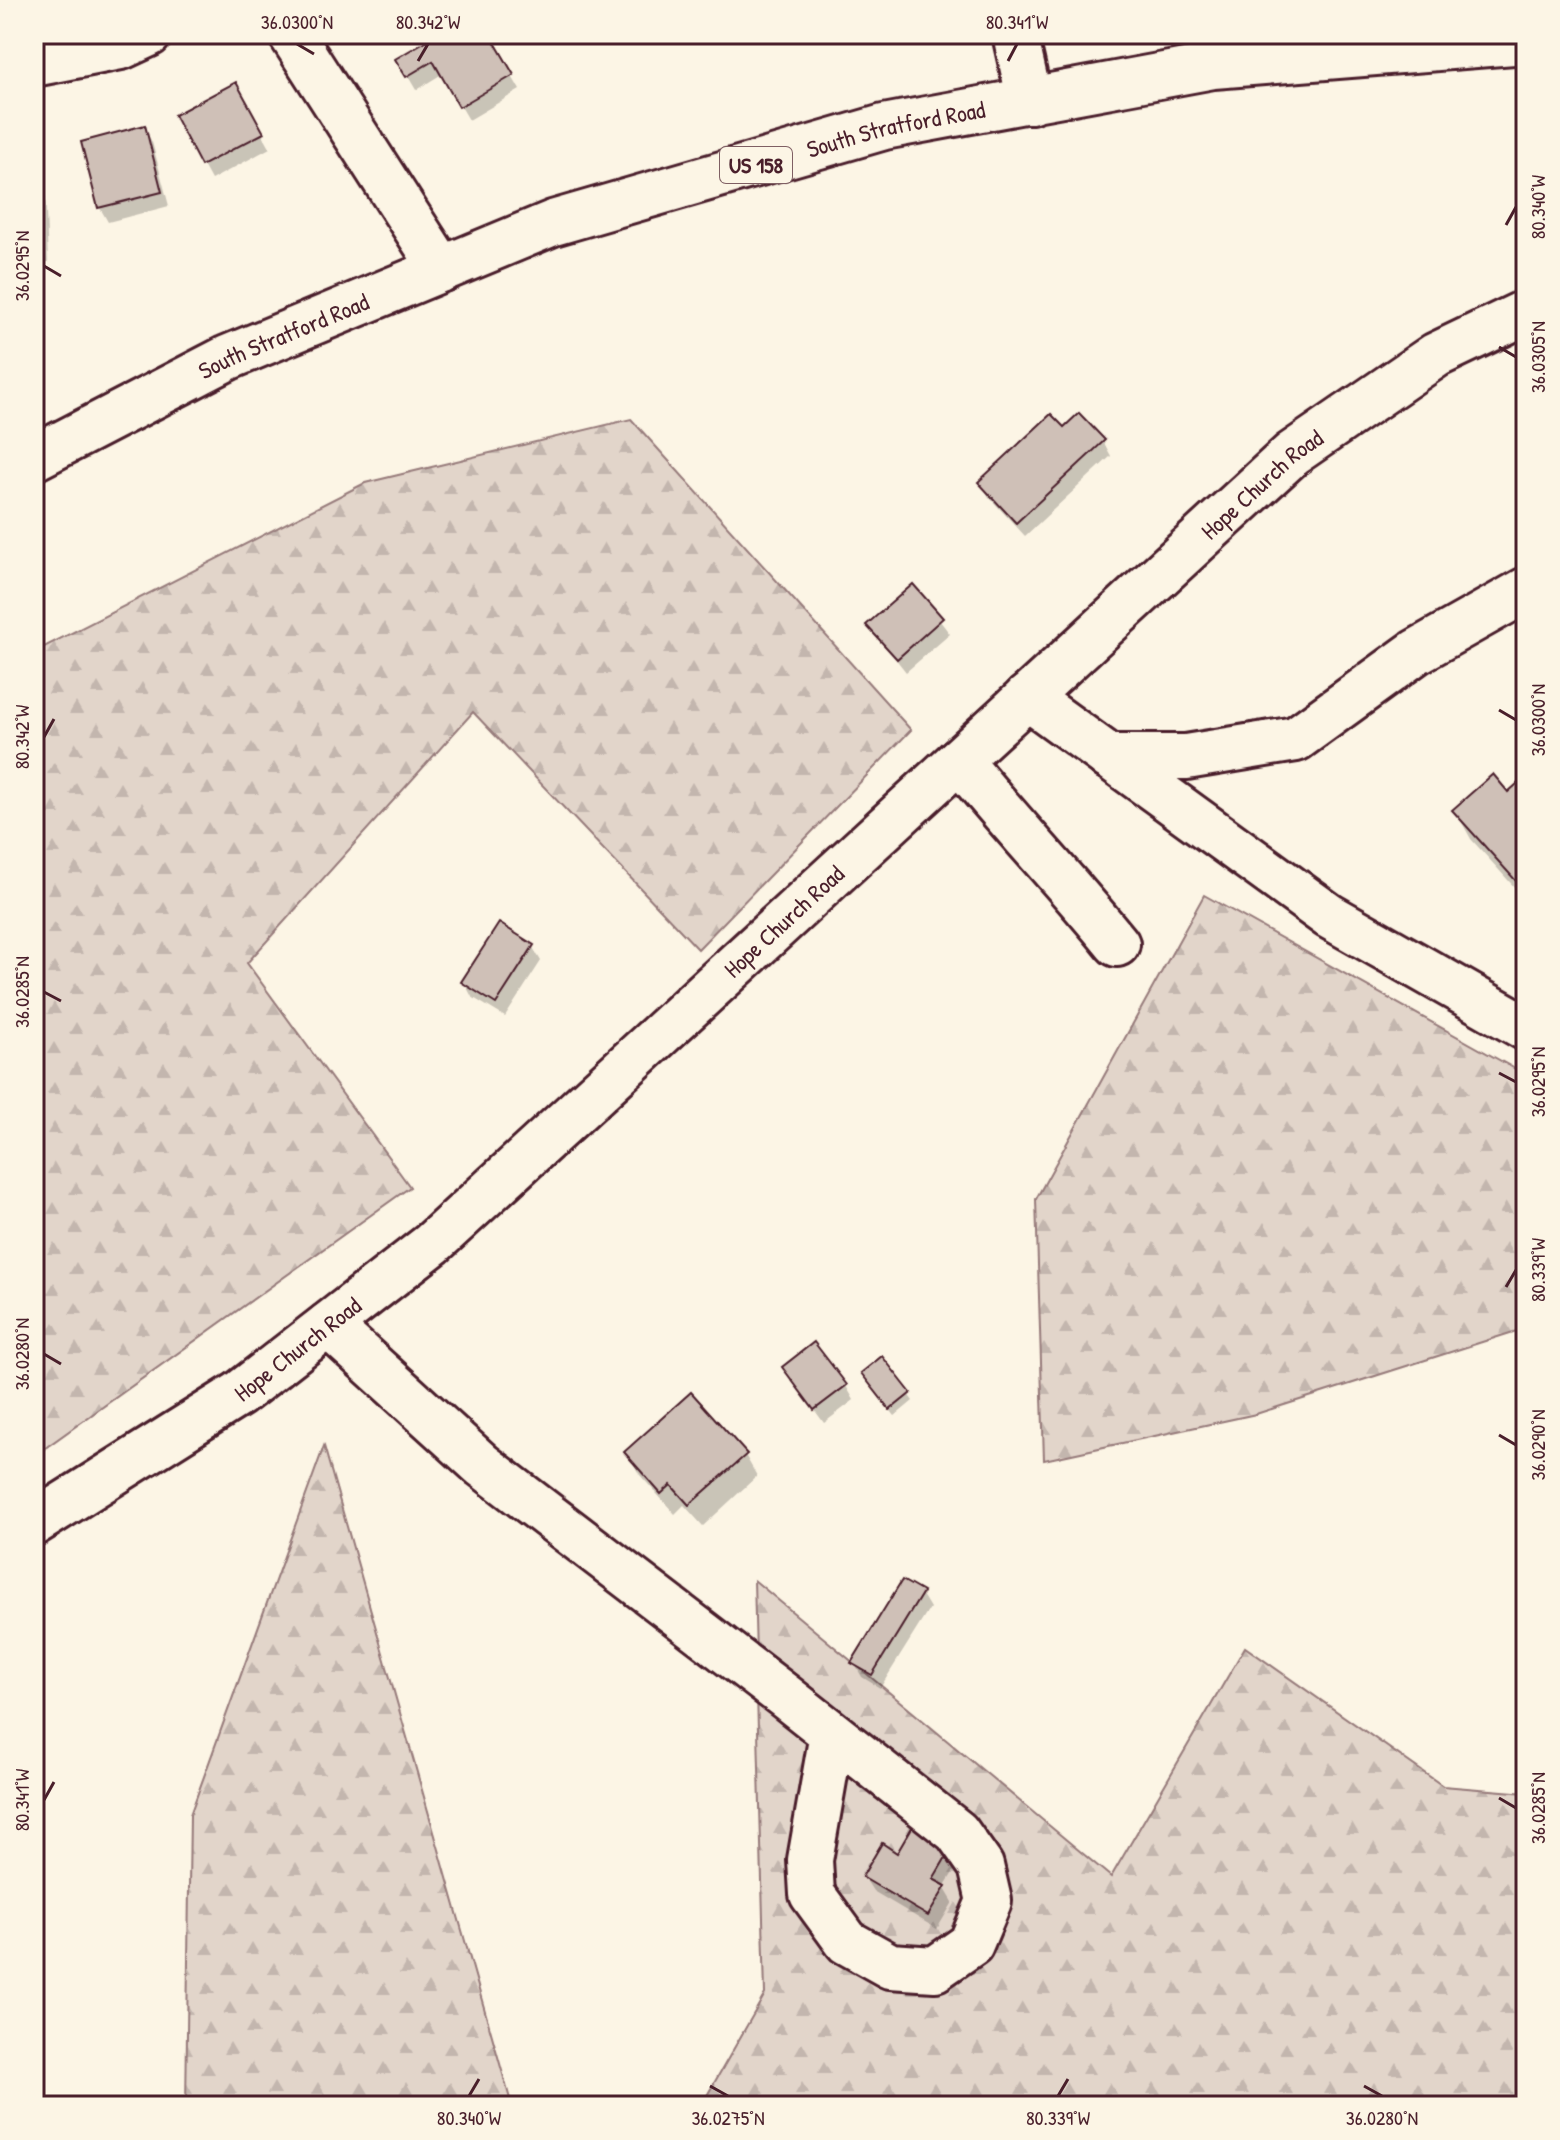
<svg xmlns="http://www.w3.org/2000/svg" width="1560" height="2140" font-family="'Patrick Hand',sans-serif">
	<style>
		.forest { fill: url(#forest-firs); stroke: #967a7a; stroke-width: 2 }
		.shadow { fill: #0003 }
		.building { fill: #cfc0b7; stroke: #4a1f2b; stroke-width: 2 }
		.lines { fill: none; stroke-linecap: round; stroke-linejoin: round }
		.minor-casing { stroke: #4a1f2b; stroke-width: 50 }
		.major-casing { stroke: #4a1f2b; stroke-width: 50 }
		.minor { stroke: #fcf5e5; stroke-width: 44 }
		.major { stroke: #fcf5e5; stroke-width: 44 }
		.ticks { fill: none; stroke: #4a1f2b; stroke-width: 3 }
		.labels { text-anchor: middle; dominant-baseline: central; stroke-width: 6; stroke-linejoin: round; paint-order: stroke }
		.shield { fill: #fcf5e5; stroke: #7f5f63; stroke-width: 2 }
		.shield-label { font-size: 22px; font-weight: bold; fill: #4a1f2b }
		.street-label { font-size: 24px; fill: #4a1f2b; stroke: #fcf5e5 }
		.neatline { fill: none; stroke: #4a1f2b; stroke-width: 3 }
		.ticks-label { font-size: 20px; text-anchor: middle; fill: #4a1f2b }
	</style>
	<defs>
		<pattern id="forest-firs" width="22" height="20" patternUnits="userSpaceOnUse" patternTransform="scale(2)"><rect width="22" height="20" fill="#e2d5ca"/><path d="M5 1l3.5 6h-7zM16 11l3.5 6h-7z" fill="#c3b6ae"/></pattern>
	</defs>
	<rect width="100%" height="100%" fill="#fcf5e5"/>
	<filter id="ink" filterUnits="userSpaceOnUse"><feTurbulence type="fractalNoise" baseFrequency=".0125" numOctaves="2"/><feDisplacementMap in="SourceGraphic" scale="16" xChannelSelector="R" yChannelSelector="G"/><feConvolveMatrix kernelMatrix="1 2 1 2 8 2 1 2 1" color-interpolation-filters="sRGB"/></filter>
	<g filter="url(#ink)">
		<!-- forest -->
		<path class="forest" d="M631 419 911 730 698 949 473 712 247 963 410 1187 34 1456V652L365 483Z
			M1204 895 1526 1075V1328L1256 1414 1044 1460 1036 1199Z
			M324 1446 512 2106H186L190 1815Z
			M754 1580 1111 1877 1245 1647 1443 1786 1526 1793V2106H701L765 1994Z"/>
		<!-- shadow -->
		<path class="shadow" d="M441 34H487L520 90 469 120 442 74 416 90 398 59Z
			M235 85 270 148 211 180 176 116Z
			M144 128 152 142 169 206 108 222 100 208 83 143Z
			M34 172 45 186 48 262 34 263Z
			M1064 430 1103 441 1111 456 1025 536 989 497 981 483Z
			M913 586 950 634 906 672 869 625Z
			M1526 779V900L1471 839 1455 810 1508 794Z
			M532 946 541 961 505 1017 472 997 464 982Z
			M882 1359 913 1401 895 1416 867 1380Z
			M784 1368 846 1386 854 1400 824 1423Z
			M627 1452 745 1455 757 1476 703 1526 684 1505 675 1514 639 1474Z
			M921 1593 930 1608 880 1688 862 1677 854 1663Z
			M915 1827 959 1863 944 1887 953 1902 937 1929 873 1891 864 1877 898 1855Z"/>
		<!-- building -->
		<path class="building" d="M438 34H490L514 75 459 107 433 61 406 77 395 59Z
			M236 82 264 133 201 166 174 115Z
			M145 125 162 192 98 208 81 142Z
			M34 170H38L41 248 34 249Z
			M1079 413 1105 440 1016 523 978 482 1051 414 1064 427Z
			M913 584 943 618 897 659 866 625Z
			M1493 774 1508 792 1526 776V892L1452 810Z
			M499 923 534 945 496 1004 461 982Z
			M814 1342 847 1385 814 1410 782 1367Z
			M882 1356 911 1393 890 1410 861 1373Z
			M691 1392 747 1454 689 1505 671 1485 661 1494 624 1452Z
			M902 1580 923 1592 872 1675 851 1663Z
			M914 1824 952 1847 933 1879 946 1886 928 1916 862 1877 882 1843 897 1853Z"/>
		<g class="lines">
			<!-- minor casing -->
			<g class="minor-casing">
				<g id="minor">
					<path d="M291 34 442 269"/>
					<path d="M1015 34 1030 101"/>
					<path d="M34 64 121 47 149 34"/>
					<path d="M1027 697 1329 916 1526 1028"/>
					<path d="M1109 757H1186L1296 739 1416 652 1526 590"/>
					<path d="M959 760C1010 823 1066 881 1117 944"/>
					<path d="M328 1325 482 1465 786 1697 957 1832 981 1866 989 1901 971 1944 935 1969 890 1966 847 1942 812 1894 810 1860 832 1734"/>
					<path id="s1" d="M34 1523 239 1394 432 1244 1292 454 1436 355 1526 312"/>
				</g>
			</g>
			<!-- major casing -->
			<g class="major-casing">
				<g id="major">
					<path id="s2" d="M34 458 227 358 553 223 884 127 1213 66 1526 41"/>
				</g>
			</g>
			<!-- minor -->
			<use href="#minor" class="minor"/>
			<!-- major -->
			<use href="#major" class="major"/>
		</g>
	</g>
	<!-- ticks -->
	<path class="ticks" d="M297 44 314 54M418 61 428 44M1008 61 1017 44M1506 225 1516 207M44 266 61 276M1499 347 1516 357M1499 710 1516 720M44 737 54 719M44 992 61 1001M1499 1073 1516 1082M1506 1287 1516 1270M44 1354 61 1364M1499 1435 1516 1445M1499 1798 1516 1808M44 1800 54 1782M710 2086 728 2096M1364 2086 1382 2096M469 2096 479 2079M1058 2096 1068 2079"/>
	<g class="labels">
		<!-- shield labels -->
		<rect class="shield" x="720" y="147" width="72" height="36" rx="6"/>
		<g class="shield-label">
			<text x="756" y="165">US 158</text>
		</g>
		<!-- street labels -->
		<g class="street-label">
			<text stroke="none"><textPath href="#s2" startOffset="926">South Stratford Road</textPath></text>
			<text stroke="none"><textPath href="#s2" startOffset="278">South Stratford Road</textPath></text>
			<text stroke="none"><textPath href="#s1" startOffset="1612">Hope Church Road</textPath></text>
			<text stroke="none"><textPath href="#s1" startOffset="964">Hope Church Road</textPath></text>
			<text stroke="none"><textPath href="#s1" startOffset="316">Hope Church Road</textPath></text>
		</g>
	</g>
	<!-- margin -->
	<rect width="1560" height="2140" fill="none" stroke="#fcf5e5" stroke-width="88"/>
	<rect x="44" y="44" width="1472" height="2052" class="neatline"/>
	<g class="ticks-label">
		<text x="297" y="29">36.0300°N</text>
		<text x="428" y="29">80.342°W</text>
		<text x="1017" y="29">80.341°W</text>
		<text transform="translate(1538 207) rotate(-90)" y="7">80.340°W</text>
		<text transform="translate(22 266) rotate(-90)" y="7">36.0295°N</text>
		<text transform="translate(1538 357) rotate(-90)" y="7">36.0305°N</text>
		<text transform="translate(1538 720) rotate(-90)" y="7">36.0300°N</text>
		<text transform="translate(22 737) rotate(-90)" y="7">80.342°W</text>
		<text transform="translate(22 992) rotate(-90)" y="7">36.0285°N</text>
		<text transform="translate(1538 1082) rotate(-90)" y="7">36.0295°N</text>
		<text transform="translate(1538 1270) rotate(-90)" y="7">80.339°W</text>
		<text transform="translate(22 1354) rotate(-90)" y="7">36.0280°N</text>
		<text transform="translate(1538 1445) rotate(-90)" y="7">36.0290°N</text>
		<text transform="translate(22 1800) rotate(-90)" y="7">80.341°W</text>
		<text transform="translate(1538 1808) rotate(-90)" y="7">36.0285°N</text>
		<text x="469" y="2125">80.340°W</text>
		<text x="728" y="2125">36.0275°N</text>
		<text x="1058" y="2125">80.339°W</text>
		<text x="1382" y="2125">36.0280°N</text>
	</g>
</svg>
